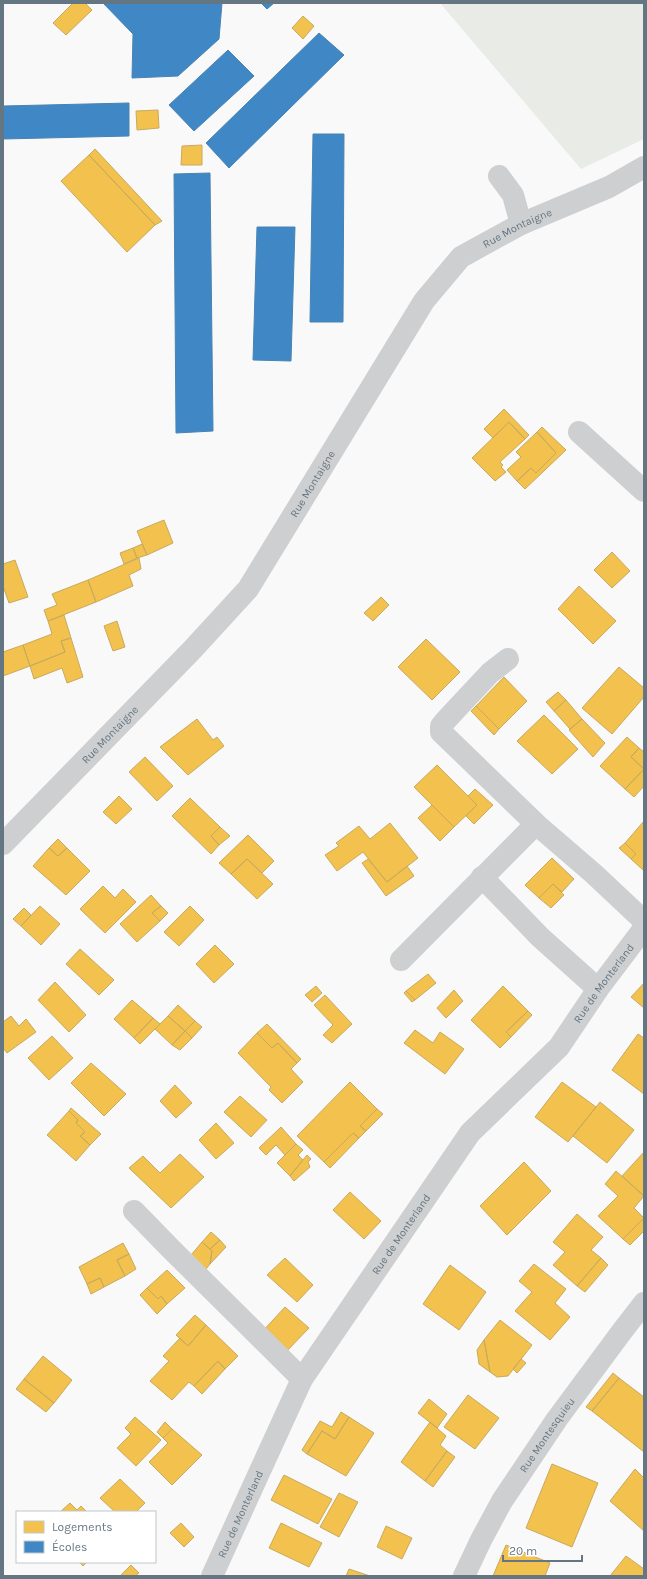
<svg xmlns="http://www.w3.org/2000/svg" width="647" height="1579" font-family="Karla,sans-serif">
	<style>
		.green { fill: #e8ebe6 }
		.homes { fill: #f2c14e; stroke: #c8aa5e }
		.schools { fill: #3f88c5; stroke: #4a83b1 }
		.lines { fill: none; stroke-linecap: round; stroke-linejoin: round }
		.minor { stroke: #cecfd0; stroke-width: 22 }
		.labels { text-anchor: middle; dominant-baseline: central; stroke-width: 4; stroke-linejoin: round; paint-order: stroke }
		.street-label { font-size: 11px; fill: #657683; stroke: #fff }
	</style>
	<rect width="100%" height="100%" fill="#f9f9f9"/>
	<!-- green -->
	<path class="green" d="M440 3H644V139L581 169Z"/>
	<!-- homes -->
	<path class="homes" d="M73 3H85L92 10 66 35 53 23Z
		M303 16 314 26 303 39 292 28Z
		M158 110 159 128 137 130 136 111Z
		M202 145V165H181L182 146Z
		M95 149 162 221 155 225 89 155Z
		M89 155 155 225 127 252 61 181Z
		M504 409 529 435 525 439 509 422 493 438 484 429Z
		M509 422 525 439 500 462 503 465 501 467 506 472 495 481 472 458Z
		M542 427 566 450 525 489 517 481 531 468 536 473 556 453 537 432Z
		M537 432 556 453 536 473 531 468 517 481 507 470 521 457 516 452Z
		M164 520 173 543 147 555 137 531Z
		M142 544 147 555 137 558 133 548Z
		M133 548 137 558 124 564 120 553Z
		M612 552 630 571 612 588 594 570Z
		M139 558 141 569 129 575 133 586 96 602 88 580Z
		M15 560 28 597 9 603 3 586V564Z
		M88 580 96 602 48 621 44 610 57 605 52 594Z
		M579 586 616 621 593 644 558 609Z
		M381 597 389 605 373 621 364 613Z
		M64 615 71 638 61 641 65 652 30 666 23 645 52 634 48 621Z
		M117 621 125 647 113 651 104 626Z
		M71 638 83 677 67 683 62 668 34 679 30 666 65 652 61 641Z
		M426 639 460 672 432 700 398 667Z
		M23 645 30 666 3 676V652Z
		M619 667 644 688V697L612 734 582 708Z
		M504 677 527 701 499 729 476 706Z
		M558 692 566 700 554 711 546 702Z
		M566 700 582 719 570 729 554 711Z
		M476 706 499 729 494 735 471 711Z
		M544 715 578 749 552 774 517 741Z
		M197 719 213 740 217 737 224 746 188 775 160 747Z
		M582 719 605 743 593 757 569 730Z
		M627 737 639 748 631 757 644 769 625 789 600 766Z
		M639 748 644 752V786L634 797 625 789 644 769 631 757Z
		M145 757 173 786 157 801 129 772Z
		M437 765 477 805 454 827 414 787Z
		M475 789 493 805 474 824 466 816 477 805 468 796Z
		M119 796 132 809 116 824 103 812Z
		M190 798 220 827 211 836 219 845 211 854 172 816Z
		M432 805 454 827 440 841 418 818Z
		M644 821V869L643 870 631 859 636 854 625 843Z
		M390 823 418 858 387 882 363 852 337 871 325 855 339 846 336 843 359 826 370 839Z
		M220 827 230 836 219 845 211 836Z
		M248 835 274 861 262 873 247 859 231 874 219 863Z
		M58 839 67 848 58 856 49 848Z
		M625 843 636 854 631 859 619 848Z
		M49 848 58 856 67 848 90 871 66 895 33 866Z
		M552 858 574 879 562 892 553 884 539 898 525 885Z
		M247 859 273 884 257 899 231 874Z
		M368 859 387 882 407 866 414 876 386 896 362 863Z
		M553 884 564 895 551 908 539 898Z
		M103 886 115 898 123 889 136 902 105 933 80 909Z
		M151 895 161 906 152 913 160 921 137 942 120 924Z
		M40 906 60 924 41 945 21 926Z
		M161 906 168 913 160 921 152 913Z
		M190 906 204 920 179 946 164 932Z
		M24 908 31 915 21 926 13 919Z
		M215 945 234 964 214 983 196 964Z
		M80 949 114 980 99 995 66 964Z
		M428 974 436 983 415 1000 406 991Z
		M55 982 86 1015 69 1032 38 1000Z
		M644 983V1008L631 997Z
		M316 986 322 993 312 1002 305 995Z
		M503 986 528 1011 506 1032 511 1037 500 1048 471 1020Z
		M454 990 463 1001 446 1018 437 1008Z
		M406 991 415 1000 412 1002 404 993Z
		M325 995 352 1024 332 1043 323 1035 333 1025 314 1005Z
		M132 1000 153 1018 134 1038 114 1019Z
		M178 1005 195 1021 185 1031 168 1016Z
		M528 1011 532 1015 511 1037 506 1032Z
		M11 1016 19 1026 26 1019 36 1032 7 1053 3 1048V1022Z
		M168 1016 185 1031 172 1045 155 1029Z
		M153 1018 160 1024 140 1044 134 1038Z
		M195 1021 202 1027 192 1038 185 1031Z
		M267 1024 301 1059 297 1063 278 1043 272 1048 257 1033Z
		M415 1030 433 1043 440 1032 464 1049 445 1074 404 1043Z
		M185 1031 192 1038 180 1050 172 1045Z
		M257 1033 272 1048 278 1043 297 1063 291 1069 303 1082 282 1103 269 1090 271 1087 238 1053Z
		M638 1034 644 1038V1094L612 1070Z
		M52 1036 73 1058 49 1080 28 1058Z
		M91 1063 126 1094 104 1116 71 1083Z
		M350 1082 377 1109 360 1126 366 1131 359 1138 353 1133 324 1162 297 1136Z
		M562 1082 596 1107 568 1142 535 1117Z
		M175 1085 192 1103 176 1118 160 1101Z
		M240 1096 267 1120 251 1137 224 1112Z
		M600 1102 634 1130 607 1163 573 1136Z
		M71 1108 101 1134 90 1145 80 1136 85 1132 76 1123 78 1120 69 1111Z
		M377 1109 383 1114 366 1131 360 1126Z
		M69 1111 78 1120 76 1123 85 1132 80 1136 90 1145 76 1161 47 1135Z
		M216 1123 234 1143 216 1159 199 1140Z
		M281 1127 296 1144 285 1155 276 1145 266 1155 259 1148Z
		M353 1133 359 1138 330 1168 324 1162Z
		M296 1144 303 1150 298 1155 303 1160 290 1176 277 1163Z
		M644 1152V1196L622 1176Z
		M180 1154 204 1177 171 1208 129 1168 143 1156 160 1173Z
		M307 1155 311 1159 308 1162 310 1167 294 1181 290 1176Z
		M524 1162 551 1191 507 1235 480 1206Z
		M616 1171 644 1196 634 1208 644 1218 623 1239 598 1216 618 1196 605 1184Z
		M350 1192 381 1221 364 1239 333 1210Z
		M577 1214 603 1237 591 1250 601 1258 577 1286 553 1265 565 1252 553 1242Z
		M644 1218V1231L630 1245 623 1239Z
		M211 1232 220 1240 210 1249 202 1242Z
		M220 1240 226 1247 210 1264 212 1251 210 1249Z
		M202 1242 212 1251 210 1264 206 1269 191 1255Z
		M123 1243 129 1254 117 1260 125 1276 104 1287 100 1278 87 1284 79 1267Z
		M129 1254 136 1269 125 1276 117 1260Z
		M285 1258 313 1285 297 1302 267 1275Z
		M601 1258 608 1265 585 1292 577 1286Z
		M534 1264 566 1289 555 1303 570 1317 550 1340 515 1311 532 1292 519 1281Z
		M450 1265 486 1292 459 1330 423 1304Z
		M167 1270 185 1288 167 1304 161 1296 158 1299 147 1288Z
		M100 1278 104 1287 91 1294 87 1284Z
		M147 1288 158 1299 161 1296 167 1304 157 1314 140 1295Z
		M285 1307 309 1328 284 1354 261 1333Z
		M195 1315 206 1325 188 1346 176 1335Z
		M500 1320 532 1345 508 1376 497 1377 490 1372 484 1340Z
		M206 1325 238 1356 225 1369 218 1361 194 1386 189 1382 172 1400 150 1381 169 1361 163 1356 180 1338 188 1346Z
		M484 1340 490 1372 479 1364 477 1350Z
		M43 1356 72 1380 54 1403 24 1379Z
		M521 1359 526 1363 517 1373 513 1369Z
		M218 1361 225 1369 202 1394 194 1386Z
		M613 1373 619 1378 592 1411 586 1407Z
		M619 1378 644 1397V1452L592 1411Z
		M24 1379 54 1403 46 1412 16 1389Z
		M468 1395 499 1418 475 1449 444 1427Z
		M429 1399 447 1414 437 1428 418 1413Z
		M341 1412 349 1417 335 1439 322 1431 307 1454 302 1450 320 1421 332 1427Z
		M135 1417 161 1440 136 1466 117 1448 131 1434 125 1428Z
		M349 1417 374 1433 346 1476 307 1454 322 1431 335 1439Z
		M165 1422 172 1429 163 1438 157 1432Z
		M430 1422 446 1436 440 1445 447 1451 425 1481 401 1462Z
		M172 1429 202 1455 172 1485 149 1462 168 1443 163 1438Z
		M447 1451 455 1457 433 1487 425 1481Z
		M552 1464 598 1483 572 1547 526 1528Z
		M635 1469 644 1478V1531L610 1501Z
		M284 1475 332 1499 318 1524 271 1500Z
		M120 1479 145 1503 136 1512H115L100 1498Z
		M339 1493 358 1502 339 1537 320 1527Z
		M70 1503 77 1510 81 1506 87 1512H60Z
		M181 1523 194 1537 184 1547 170 1533Z
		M281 1523 322 1543 309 1567 269 1548Z
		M386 1526 412 1538 402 1559 377 1547Z
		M506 1545 550 1563 545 1576H493Z
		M626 1556 644 1569V1576H610Z
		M79 1562H87L83 1566Z
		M131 1565 139 1573 135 1576H120Z
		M349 1569 370 1576H346Z"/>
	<!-- schools -->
	<path class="schools" d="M103 3H222L219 39 178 76 132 78 133 34Z
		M261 3H274L267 9Z
		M319 33 344 55 229 168 206 143Z
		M228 50 254 76 194 131 169 105Z
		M129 103V136L3 139V106Z
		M313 134H344L343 322H310Z
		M210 173 213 431 176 433 174 174Z
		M257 227H295L291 361 253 360Z"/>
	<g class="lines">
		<!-- minor -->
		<g class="minor">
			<path d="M499 176 513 195 521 224"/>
			<path d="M579 432 644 491"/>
			<path d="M508 659 490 673 446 720 441 726V732L536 824 594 874 644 921"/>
			<path id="s1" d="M3 844 192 650 248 589 424 301 461 257 521 224 609 187 644 167"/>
			<path d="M482 877 540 937 598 989"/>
			<path d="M401 960 536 824"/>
			<path d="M134 1211 172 1250 302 1379"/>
			<path id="s2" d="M212 1576 302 1379 470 1133 559 1047 598 989 644 928"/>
			<path id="s3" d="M464 1576 481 1540 502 1501 557 1419 623 1330 644 1303"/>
		</g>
	</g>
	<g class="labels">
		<!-- street labels -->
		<g class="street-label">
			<text stroke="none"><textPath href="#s1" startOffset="812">Rue Montaigne</textPath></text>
			<text stroke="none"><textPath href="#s1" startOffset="477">Rue Montaigne</textPath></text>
			<text stroke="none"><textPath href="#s1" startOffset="153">Rue Montaigne</textPath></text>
			<text stroke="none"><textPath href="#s2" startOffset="716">Rue de Monterland</textPath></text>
			<text stroke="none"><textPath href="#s2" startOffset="392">Rue de Monterland</textPath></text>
			<text stroke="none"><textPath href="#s3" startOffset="164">Rue Montesquieu</textPath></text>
			<text stroke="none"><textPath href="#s2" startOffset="68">Rue de Monterland</textPath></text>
		</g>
	</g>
	<!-- border -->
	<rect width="647" height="1579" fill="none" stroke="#657683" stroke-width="8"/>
	<!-- legend -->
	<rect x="16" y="1511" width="140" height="52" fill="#ffffff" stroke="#c1c8cd"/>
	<rect x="24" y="1521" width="20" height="12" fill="#f2c14e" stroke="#c1c8cd"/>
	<text x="52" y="1531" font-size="12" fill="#657683">Logements</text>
	<rect x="24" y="1541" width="20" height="12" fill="#3f88c5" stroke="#c1c8cd"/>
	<text x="52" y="1551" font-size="12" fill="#657683">Écoles</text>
	<!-- scale -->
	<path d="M503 1555v6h79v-6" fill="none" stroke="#657683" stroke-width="2"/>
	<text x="509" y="1555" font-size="12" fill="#657683" stroke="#ffffff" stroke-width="3" paint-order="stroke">20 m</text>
</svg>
